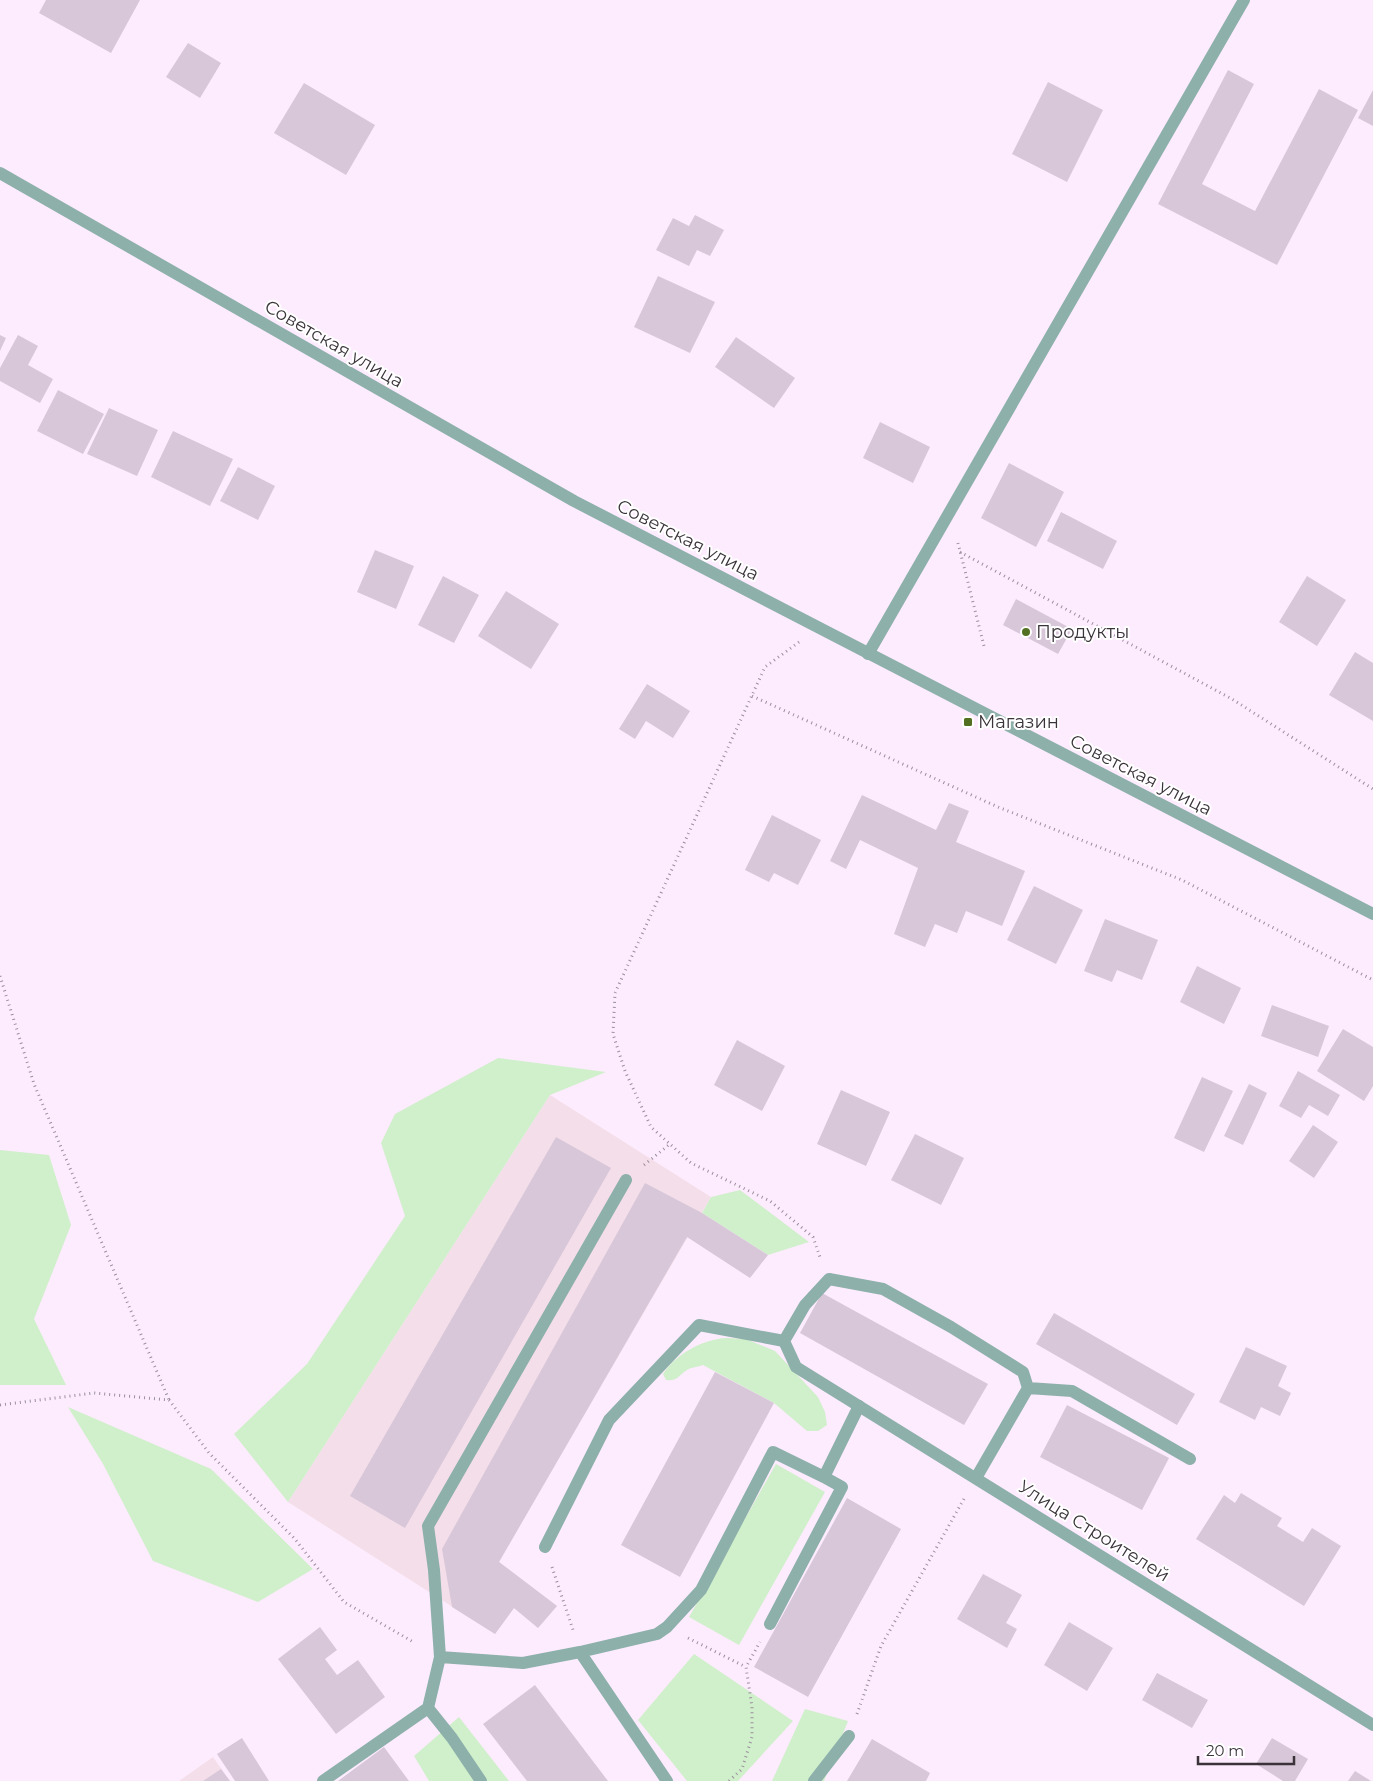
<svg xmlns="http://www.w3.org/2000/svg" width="1373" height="1781" font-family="Montserrat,sans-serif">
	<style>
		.industrial { fill: #f4deea }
		.green { fill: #d0efcb }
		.building { fill: #d8c7d9 }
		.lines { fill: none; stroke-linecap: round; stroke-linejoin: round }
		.path { stroke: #9b8f9c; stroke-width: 3; stroke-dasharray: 1 4; stroke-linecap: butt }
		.service { stroke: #8db0ab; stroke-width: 12 }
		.minor { stroke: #8db0ab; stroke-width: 12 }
		.tertiary { stroke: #8db0ab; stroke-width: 12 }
		.poi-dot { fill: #536f22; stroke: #fff; stroke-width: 2 }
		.labels { text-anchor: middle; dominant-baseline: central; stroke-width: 4; stroke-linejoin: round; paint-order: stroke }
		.street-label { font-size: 18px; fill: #3a333a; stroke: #fff }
		.poi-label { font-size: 18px; fill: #3a333a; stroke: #fff; text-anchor: start }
	</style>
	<rect width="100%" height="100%" fill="#fdecfe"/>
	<!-- industrial -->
	<path class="industrial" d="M550 1095 711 1197 499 1562 557 1606 538 1628 514 1608 495 1634 288 1502Z
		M213 1757 230 1781H179Z"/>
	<!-- green -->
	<path class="green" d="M498 1058 606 1072 550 1095 288 1502 234 1434 307 1364 405 1216 381 1143 395 1114Z
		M0 1150 49 1155 71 1225 34 1319 66 1385H0Z
		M740 1190 809 1242 768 1255 702 1213 711 1197Z
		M727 1338 746 1339 775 1351 818 1397 825 1412 827 1425 818 1431H807L774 1403 703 1365C698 1367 691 1367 687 1370 679 1375 677 1382 666 1380L663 1374C676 1354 703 1339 727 1338Z
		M68 1407 211 1469 313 1569 258 1602 153 1561 103 1464Z
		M776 1464 825 1492 739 1645 689 1617Z
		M694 1654 793 1721 738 1781H687L638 1720Z
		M805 1709 848 1721 824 1781H772Z
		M459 1717 509 1781H429L414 1756Z"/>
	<!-- building -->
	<path class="building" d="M46 0H140L111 53 39 13Z
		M188 43 221 63 200 98 166 77Z
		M1228 70 1254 84 1202 184 1255 211 1319 89 1358 110 1277 265 1158 204Z
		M1048 82 1103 110 1067 182 1012 154Z
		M304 83 375 125 346 175 274 133Z
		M1373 90V126L1358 118Z
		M695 215 724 230 710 256 697 250 689 266 656 250 673 218 689 226Z
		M658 276 715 302 690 353 634 327Z
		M0 335 6 338 0 351Z
		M18 335 38 346 28 365 53 379 40 403 0 381V368Z
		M736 337 795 378 774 408 715 367Z
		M58 390 104 414 83 454 37 431Z
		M109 408 158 430 137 476 87 454Z
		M880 422 930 447 913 483 863 458Z
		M173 431 233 459 210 506 151 477Z
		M1009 463 1064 492 1036 547 981 518Z
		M238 467 275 486 258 520 220 501Z
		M1061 512 1117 541 1103 569 1047 541Z
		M375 550 414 566 396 609 357 592Z
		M443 576 479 595 454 643 418 625Z
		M1307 576 1346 600 1317 646 1279 622Z
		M506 591 559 624 531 669 478 636Z
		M1016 599 1072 629 1058 654 1003 625Z
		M1355 652 1373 663V721L1329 695Z
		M647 684 690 711 673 738 646 721 635 739 619 729Z
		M862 795 936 830 949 803 969 811 956 842 1025 871 1002 926 966 911 957 933 935 924 925 947 894 934 918 868 860 840 846 869 830 861Z
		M772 815 821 840 798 885 774 873 769 882 745 870Z
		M1034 886 1083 910 1056 964 1007 940Z
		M1105 919 1158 940 1142 980 1117 970 1112 982 1084 971Z
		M1197 966 1241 988 1224 1024 1180 1002Z
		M1272 1005 1329 1026 1318 1057 1261 1036Z
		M1343 1029 1373 1047V1086L1364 1101 1317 1071Z
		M737 1040 785 1066 762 1111 714 1085Z
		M1298 1071 1340 1095 1328 1116 1309 1105 1301 1118 1279 1106Z
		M1202 1077 1233 1091 1204 1152 1174 1138Z
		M1249 1084 1267 1093 1243 1145 1224 1136Z
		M841 1090 890 1112 866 1166 817 1144Z
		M1313 1125 1338 1142 1314 1178 1289 1161Z
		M915 1134 964 1158 941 1205 891 1180Z
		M556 1137 611 1168 405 1528 350 1496Z
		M645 1183 702 1213 768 1255 750 1278 687 1237 499 1562 557 1606 538 1628 514 1608 495 1634 452 1607 442 1549Z
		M822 1293 988 1384 964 1425 800 1333Z
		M1054 1313 1195 1394 1177 1425 1036 1344Z
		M1246 1347 1287 1366 1278 1386 1291 1393 1280 1416 1261 1407 1255 1420 1219 1402Z
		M715 1372 774 1403 680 1577 621 1545Z
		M1067 1405 1169 1458 1142 1510 1040 1457Z
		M1241 1493 1282 1518 1277 1526 1303 1542 1312 1528 1341 1546 1304 1606 1196 1539 1224 1495 1235 1503Z
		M847 1498 901 1529 808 1697 754 1667Z
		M983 1574 1022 1595 1006 1623 1017 1629 1007 1648 957 1619Z
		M1069 1622 1113 1648 1087 1691 1044 1665Z
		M320 1627 337 1650 325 1659 337 1675 358 1660 385 1697 336 1734 278 1659Z
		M1157 1673 1208 1700 1192 1728 1142 1700Z
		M535 1685 608 1781H527L483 1724Z
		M242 1738 269 1781H235L217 1754Z
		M1272 1738 1308 1759 1295 1781H1283L1256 1764Z
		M872 1739 930 1773 926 1781H847Z
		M384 1747 409 1781H338Z
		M221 1769 230 1781H203Z
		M1355 1771 1371 1781H1348Z"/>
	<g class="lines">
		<!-- path -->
		<path class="path" d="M958 543 984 646
			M960 552 1232 699 1373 789
			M799 642 765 667 615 993 613 1034 625 1071 651 1127 691 1163 770 1201 813 1237 821 1260
			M752 696 998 807 1182 880 1373 980
			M0 976 34 1084 169 1400
			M644 1165 670 1144
			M0 1405 94 1393 169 1400 209 1453 295 1539 344 1602 415 1643
			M552 1567 573 1630
			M688 1638 746 1667
			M857 1714 881 1646 965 1497
			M729 1781 742 1769 752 1737V1707L746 1667 760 1642"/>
		<!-- service -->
		<path class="service" d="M770 1624 842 1487 824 1477
			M580 1652 667 1781
			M440 1657 523 1663 580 1652 657 1634 667 1627 701 1590 773 1452 824 1477 859 1406
			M323 1781 428 1708
			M481 1781 452 1738 428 1708 440 1657 434 1570 428 1526 626 1180
			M814 1781 849 1736"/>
		<!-- minor -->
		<path class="minor" d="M868 654 1244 0
			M1028 1388 1072 1391 1190 1459
			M976 1478 1028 1388 1023 1372 951 1327 883 1289 829 1279 805 1305 784 1341 796 1367 1373 1725
			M545 1547 609 1420 699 1325 784 1341"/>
		<!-- tertiary -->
		<path class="tertiary" d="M0 173 574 501 1373 914"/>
	</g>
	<!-- markers -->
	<g class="poi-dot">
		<circle cx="1026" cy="632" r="5"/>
		<rect x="963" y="717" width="10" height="10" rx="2.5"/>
	</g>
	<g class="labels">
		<!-- street labels -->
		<g class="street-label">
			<text transform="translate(334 344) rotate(30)">Советская улица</text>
			<text transform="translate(688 540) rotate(27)">Советская улица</text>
			<text transform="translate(1141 775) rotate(27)">Советская улица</text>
			<text transform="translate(1094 1531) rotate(32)">Улица Строителей</text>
		</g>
		<!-- poi labels -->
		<g class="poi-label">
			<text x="1036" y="632">Продукты</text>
			<text x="978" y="722">Магазин</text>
		</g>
	</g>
	<!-- scale -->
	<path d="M1198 1756v8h96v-8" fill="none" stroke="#3a333a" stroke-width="2.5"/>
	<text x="1206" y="1756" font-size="15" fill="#3a333a" stroke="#ffffff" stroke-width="4" paint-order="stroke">20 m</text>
</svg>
